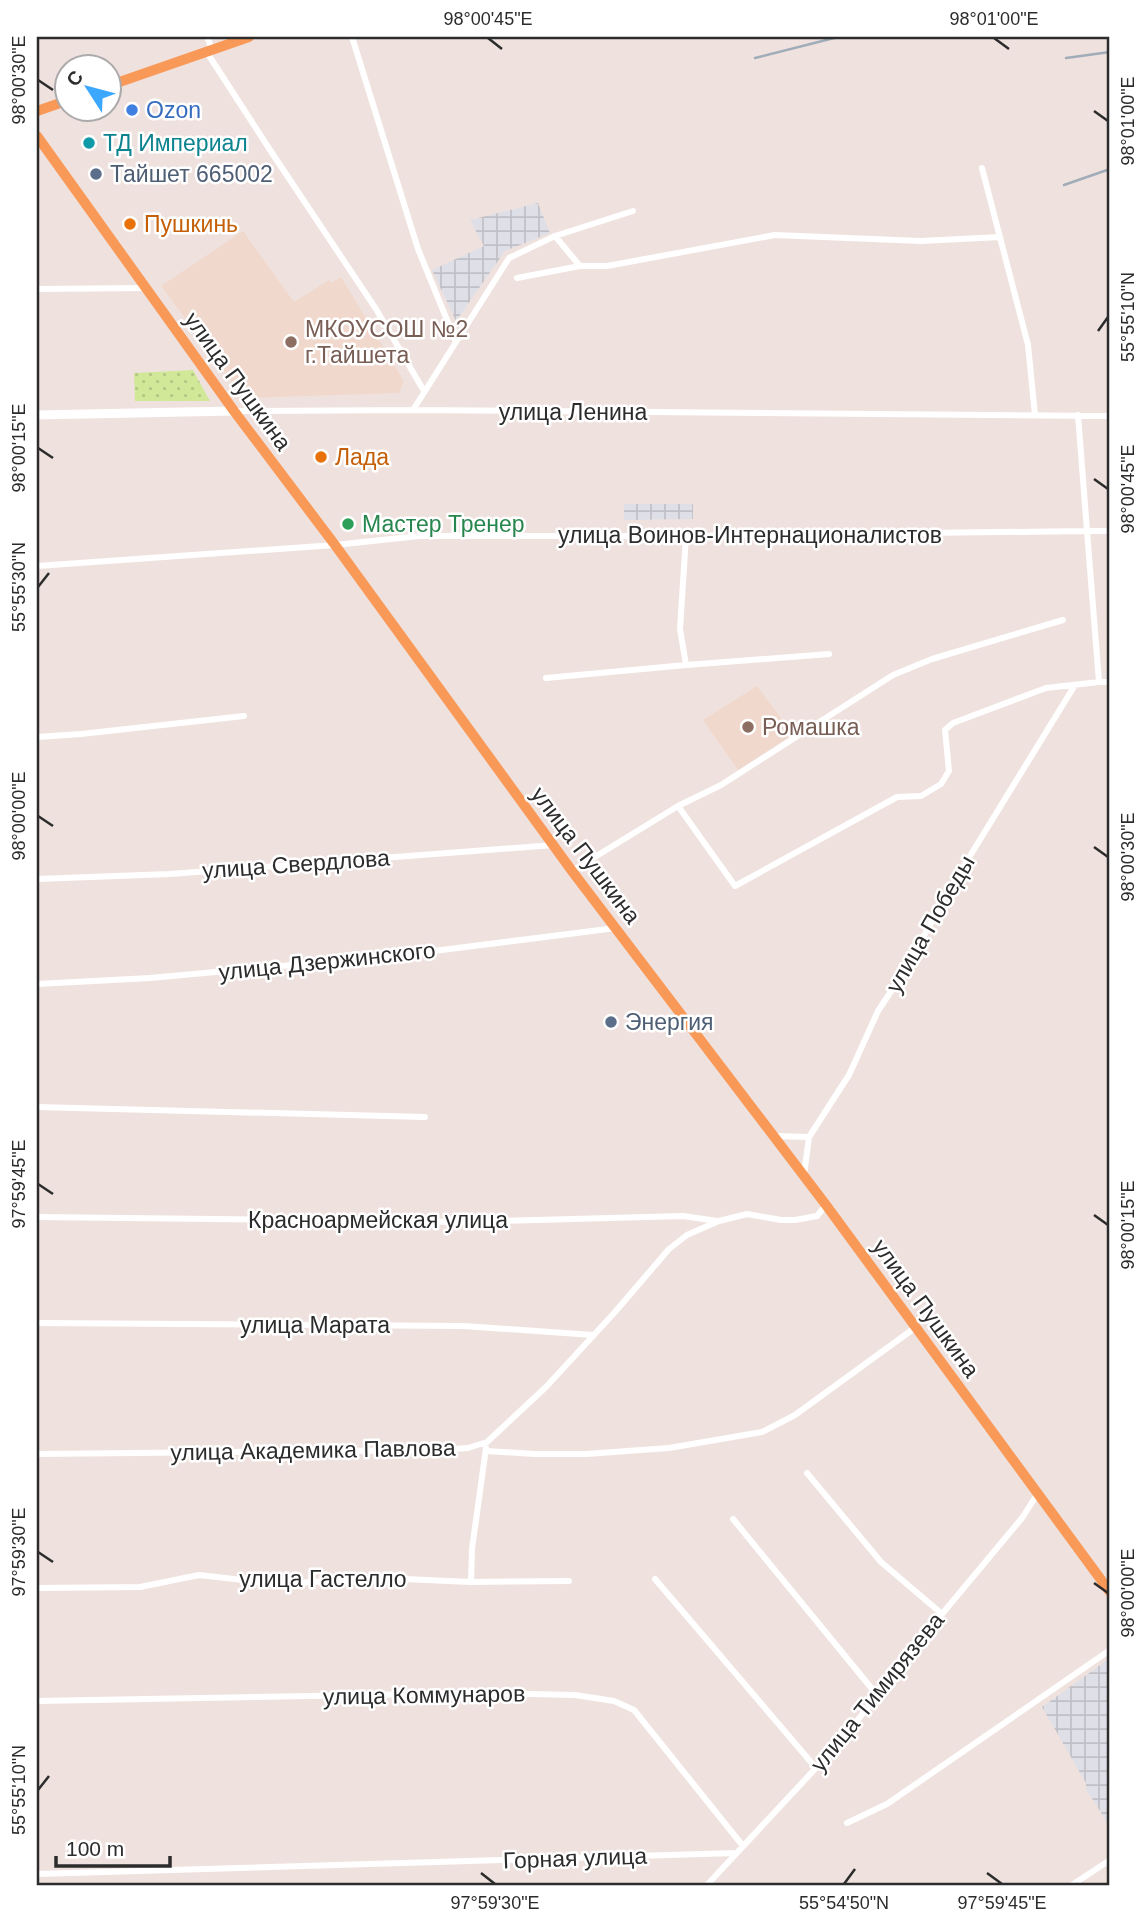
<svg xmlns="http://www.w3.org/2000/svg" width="1147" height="1922" font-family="Arial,sans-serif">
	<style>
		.industrial { fill: url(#industrial-grid) }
		.education { fill: #f1d8cd }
		.park { fill: url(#park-dots) }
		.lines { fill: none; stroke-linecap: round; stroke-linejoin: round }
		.street { stroke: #fff; stroke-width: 6 }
		.secondary { stroke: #fff; stroke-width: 9 }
		.primary { stroke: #f99958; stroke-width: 10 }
		.rail { stroke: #a0acb8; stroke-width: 2.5 }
		.ticks { fill: none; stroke: #2c2c2c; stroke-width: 2.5 }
		.shop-dot { fill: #3f7fe0; stroke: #fff; stroke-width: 2.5 }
		.culture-dot { fill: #0f9aa8; stroke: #fff; stroke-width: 2.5 }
		.service-dot { fill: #5c6f8a; stroke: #fff; stroke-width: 2.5 }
		.food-dot { fill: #e8710a; stroke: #fff; stroke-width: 2.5 }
		.education-dot { fill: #8d6e63; stroke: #fff; stroke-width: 2.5 }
		.leisure-dot { fill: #2e9e5b; stroke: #fff; stroke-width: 2.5 }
		.labels { text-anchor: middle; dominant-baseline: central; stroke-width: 5; stroke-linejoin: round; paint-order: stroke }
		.shop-label { font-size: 23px; fill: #366cbe; stroke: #fff; text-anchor: start }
		.culture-label { font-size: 23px; fill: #0d838f; stroke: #fff; text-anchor: start }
		.service-label { font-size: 23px; fill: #4e5e75; stroke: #fff; text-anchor: start }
		.food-label { font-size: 23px; fill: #c56008; stroke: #fff; text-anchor: start }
		.education-label { font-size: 23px; fill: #785e54; stroke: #fff; text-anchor: start }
		.street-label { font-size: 23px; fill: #2c2c2c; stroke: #fff }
		.leisure-label { font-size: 23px; fill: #27864d; stroke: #fff; text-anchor: start }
		.neatline { fill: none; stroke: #2c2c2c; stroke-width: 2.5 }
		.ticks-label { font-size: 18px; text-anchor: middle; fill: #2c2c2c }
	</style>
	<defs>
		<pattern id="industrial-grid" width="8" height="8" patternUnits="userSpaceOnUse" patternTransform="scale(1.75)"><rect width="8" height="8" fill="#dfe0e7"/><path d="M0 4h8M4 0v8" fill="none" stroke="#c0c0c6"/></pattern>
		<pattern id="park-dots" width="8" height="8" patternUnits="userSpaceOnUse" patternTransform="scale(1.75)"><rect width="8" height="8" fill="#d0e898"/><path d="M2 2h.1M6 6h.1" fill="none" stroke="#b3c783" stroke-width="1.8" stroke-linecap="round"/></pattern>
	</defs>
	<rect width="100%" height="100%" fill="#efe2de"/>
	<!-- industrial -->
	<path class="industrial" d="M538 203 550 233 505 251 456 321 432 270 484 246 470 220Z
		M624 504H693V519L624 520Z
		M1110 1658V1827L1086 1789V1783L1042 1707Z"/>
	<!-- education -->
	<path class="education" d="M243 231 294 302 329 280 331 283 341 277 404 381 399 393 244 398 161 286Z
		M757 686 793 734 738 770 703 720Z"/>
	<!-- park -->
	<path class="park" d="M193 370 210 401H135L134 373Z"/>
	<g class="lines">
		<!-- street -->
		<path class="street" d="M207 37 212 49
			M352 37 418 249 456 342
			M206 51 272 153 376 309 424 391
			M982 168 1028 345 1035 415
			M555 236 580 266
			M517 278 580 266H607L775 235 921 241 1000 237
			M37 289 147 288
			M413 410 509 258 555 236 633 211
			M234 411 413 410 1110 416
			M1110 531H1087L1099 682H1110
			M686 536 680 629 686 665
			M37 566 335 545 419 536H686L1087 531 1078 415
			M546 678 686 665 829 654
			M37 737 81 734 244 716
			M678 806 735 886 897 797 921 796 941 784 949 771 945 730 953 723 1046 688 1099 682
			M572 871 678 806 721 785 893 675 932 659 1063 620
			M37 879 170 874 554 845
			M37 984 150 978 402 955 616 928
			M37 1107 425 1117
			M774 1136 809 1137 849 1075 878 1011 907 967 946 895 1075 685
			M804 1175 809 1137
			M37 1217 464 1222 683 1216 717 1221
			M37 1323 463 1326 593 1335
			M486 1451 535 1454H586L669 1448 762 1432 795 1415 916 1327
			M37 1454 440 1450 468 1448 487 1442 546 1387 615 1312 669 1249 687 1235 719 1221 747 1214 781 1220H795L817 1216 826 1205
			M807 1473 881 1562 942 1614
			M733 1519 877 1695
			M655 1579 816 1768
			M471 1582 472 1549 486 1448
			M37 1588 140 1587 199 1575 279 1584 382 1578 471 1582 569 1581
			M37 1701 480 1693 575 1695 614 1701 634 1710 743 1846
			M847 1823 887 1804 1110 1650
			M37 1874 736 1853
			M707 1885 841 1741 942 1614 1022 1518 1038 1493
			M1072 1885 1110 1860"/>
		<!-- secondary -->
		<path class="secondary" d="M37 415 234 411"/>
		<!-- primary -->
		<path class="primary" d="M108 86 249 37
			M37 111 66 101
			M37 136 234 411 335 545 572 871 826 1205 1110 1592"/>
		<!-- rail -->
		<path class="rail" d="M1103 37 1110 38
			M755 58 838 37
			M1066 58 1110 52
			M1064 185 1110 169"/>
	</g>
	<!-- ticks -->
	<path class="ticks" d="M488 38 502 49M994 38 1009 49M38 80 53 90M1094 111 1108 121M1098 331 1108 317M38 448 53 458M1094 479 1108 489M38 587 49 573M38 816 53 826M1094 847 1108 857M38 1184 53 1194M1094 1215 1108 1225M38 1552 53 1562M1094 1583 1108 1593M38 1790 49 1776M481 1873 495 1884M987 1873 1002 1884M844 1884 855 1869"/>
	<!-- markers -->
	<circle class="shop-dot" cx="132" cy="110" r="7"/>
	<circle class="culture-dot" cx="89" cy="143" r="7"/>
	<g class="service-dot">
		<circle cx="96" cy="174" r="7"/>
		<circle cx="611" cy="1022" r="7"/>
	</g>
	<g class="food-dot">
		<circle cx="130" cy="224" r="7"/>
		<circle cx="321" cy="457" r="7"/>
	</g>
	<g class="education-dot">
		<circle cx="291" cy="342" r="7"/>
		<circle cx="748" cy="727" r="7"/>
	</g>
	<circle class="leisure-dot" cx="348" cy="524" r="7"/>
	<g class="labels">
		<!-- shop labels -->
		<g class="shop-label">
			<text x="146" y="110">Ozon</text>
		</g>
		<!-- culture labels -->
		<g class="culture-label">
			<text x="103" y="143">ТД Империал</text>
		</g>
		<!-- service labels -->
		<g class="service-label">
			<text x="110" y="174">Тайшет 665002</text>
			<text x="625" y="1022">Энергия</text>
		</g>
		<!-- food labels -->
		<g class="food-label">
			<text x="144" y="224">Пушкинь</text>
			<text x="335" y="457">Лада</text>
		</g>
		<!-- education labels -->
		<g class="education-label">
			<text x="305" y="329">МКОУСОШ №2<tspan x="305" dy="26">г.Тайшета</tspan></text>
			<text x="762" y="727">Ромашка</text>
		</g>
		<!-- street labels -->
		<g class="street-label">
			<text transform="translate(238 381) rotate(54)">улица Пушкина</text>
			<text x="573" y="412">улица Ленина</text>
			<text x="750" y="535">улица Воинов-Интернационалистов</text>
			<text transform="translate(586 855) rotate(53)">улица Пушкина</text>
			<text transform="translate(296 864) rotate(-4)">улица Свердлова</text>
			<text transform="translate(930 924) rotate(-60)">улица Победы</text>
			<text transform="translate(327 961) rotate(-6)">улица Дзержинского</text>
			<text x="378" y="1220">Красноармейская улица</text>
			<text transform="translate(926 1308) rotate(54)">улица Пушкина</text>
			<text x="315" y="1325">улица Марата</text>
			<text transform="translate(313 1450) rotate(-1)">улица Академика Павлова</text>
			<text x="323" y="1579">улица Гастелло</text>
			<text transform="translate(877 1692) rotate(-51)">улица Тимирязева</text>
			<text transform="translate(424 1695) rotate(-1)">улица Коммунаров</text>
			<text transform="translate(575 1858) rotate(-2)">Горная улица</text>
		</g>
		<!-- leisure labels -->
		<g class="leisure-label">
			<text x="362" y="524">Мастер Тренер</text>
		</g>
	</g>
	<!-- border -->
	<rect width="1147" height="1922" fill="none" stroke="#ffffff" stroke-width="77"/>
	<!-- north arrow -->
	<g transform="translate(88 88) rotate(306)"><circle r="33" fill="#ffffff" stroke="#ababab" stroke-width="2"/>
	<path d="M0-5L12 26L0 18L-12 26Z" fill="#3ba7ff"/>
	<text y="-10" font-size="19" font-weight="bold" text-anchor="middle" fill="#2c2c2c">С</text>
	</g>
	<!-- scale -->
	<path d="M56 1856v10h114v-10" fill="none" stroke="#2c2c2c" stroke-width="3.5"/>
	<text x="66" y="1856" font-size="21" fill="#2c2c2c" stroke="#ffffff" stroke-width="5" paint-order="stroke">100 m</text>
	<rect x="38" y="38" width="1070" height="1846" class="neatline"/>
	<g class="ticks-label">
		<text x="488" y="25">98°00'45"E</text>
		<text x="994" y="25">98°01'00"E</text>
		<text transform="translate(19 80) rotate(-90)" y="6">98°00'30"E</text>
		<text transform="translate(1128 121) rotate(-90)" y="6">98°01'00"E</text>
		<text transform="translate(1128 317) rotate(-90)" y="6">55°55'10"N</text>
		<text transform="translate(19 448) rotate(-90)" y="6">98°00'15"E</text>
		<text transform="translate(1128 489) rotate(-90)" y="6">98°00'45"E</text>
		<text transform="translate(19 587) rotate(-90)" y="6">55°55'30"N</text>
		<text transform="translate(19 816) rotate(-90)" y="6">98°00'00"E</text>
		<text transform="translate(1128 857) rotate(-90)" y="6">98°00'30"E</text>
		<text transform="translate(19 1184) rotate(-90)" y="6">97°59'45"E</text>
		<text transform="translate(1128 1225) rotate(-90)" y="6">98°00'15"E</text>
		<text transform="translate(19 1552) rotate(-90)" y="6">97°59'30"E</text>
		<text transform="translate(1128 1593) rotate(-90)" y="6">98°00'00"E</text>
		<text transform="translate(19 1790) rotate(-90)" y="6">55°55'10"N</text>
		<text x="495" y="1909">97°59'30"E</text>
		<text x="844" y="1909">55°54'50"N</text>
		<text x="1002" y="1909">97°59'45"E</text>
	</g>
</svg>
